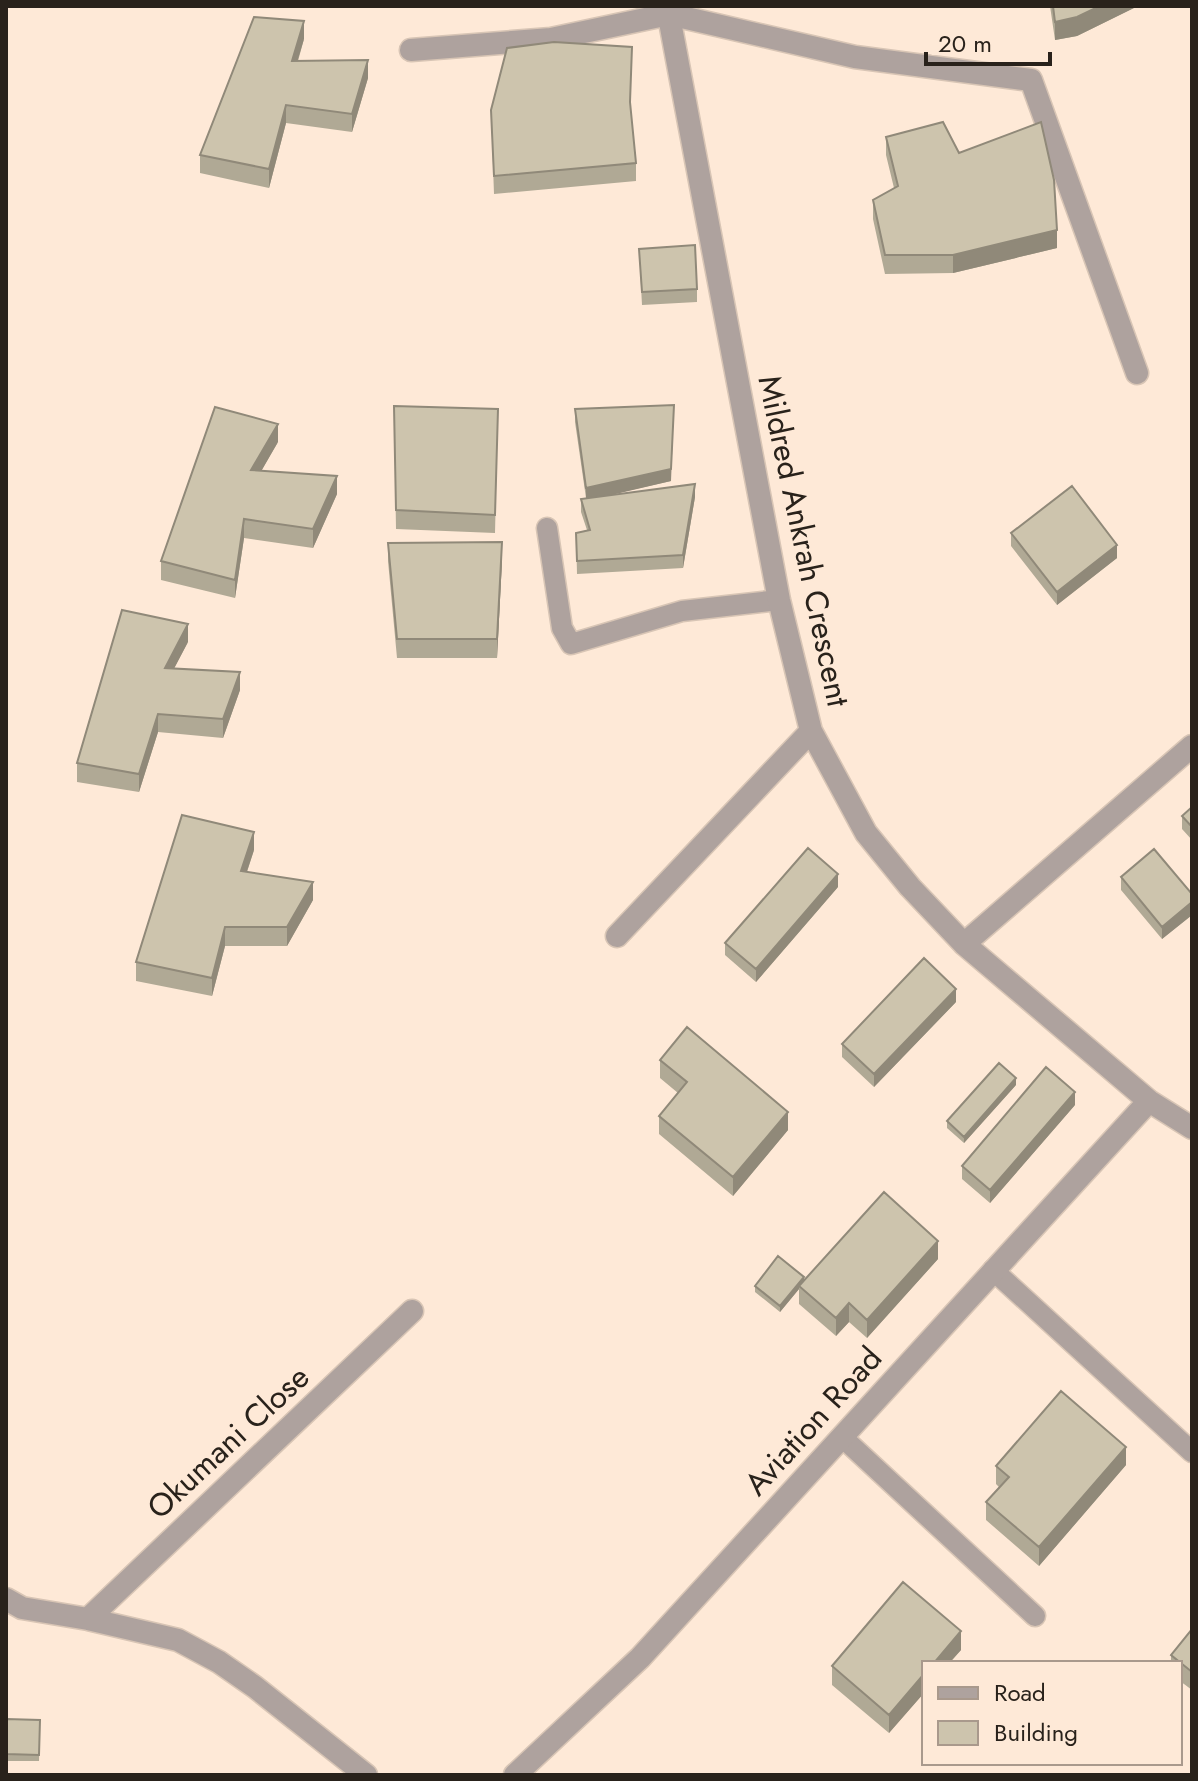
<svg xmlns="http://www.w3.org/2000/svg" width="1198" height="1781" font-family="Jost,sans-serif">
	<style>
		.lines { fill: none; stroke-linecap: round; stroke-linejoin: round }
		.service-casing { stroke: #d8c5b5; stroke-width: 23 }
		.minor-casing { stroke: #d8c5b5; stroke-width: 25 }
		.service { stroke: #aea29e; stroke-width: 20 }
		.minor { stroke: #aea29e; stroke-width: 22 }
		.wall { fill: #b0a995 }
		.shaded-wall { fill: #908979 }
		.building { fill: #cdc4ad; stroke: #908979; stroke-width: 2 }
		.labels { text-anchor: middle; dominant-baseline: central; stroke-width: 6; stroke-linejoin: round; paint-order: stroke }
		.street-label { font-size: 32px; fill: #29221b; stroke: #fee9d7 }
	</style>
	<rect width="100%" height="100%" fill="#fee9d7"/>
	<g class="lines">
		<!-- service casing -->
		<g class="service-casing">
			<path id="service" d="M547 528 562 628 571 644 682 611 779 600
				M993 1270 1192 1452
				M842 1437 1035 1616"/>
		</g>
		<!-- minor casing -->
		<g class="minor-casing">
			<path id="minor" d="M667 6 779 600 811 731 866 833 910 887 964 944 1149 1101 1192 1128
				M411 50 551 39 669 14 855 57 1031 80 1137 373
				M617 936 811 731
				M964 944 1192 746
				M6 1599 22 1608 88 1619 178 1640 219 1662 255 1687 366 1775
				M88 1619 412 1311
				M515 1775 640 1658 1149 1101"/>
		</g>
		<!-- service -->
		<use href="#service" class="service"/>
		<!-- minor -->
		<use href="#minor" class="minor"/>
	</g>
	<!-- wall -->
	<path class="wall" d="M1050 6H1138L1077 36 1055 40Z
		M304 39 298 61 368 78 352 132 286 123 269 188 200 173V155Z
		M630 107 636 163V181L494 194 491 110Z
		M886 137 959 153 1057 248 953 273 885 274 873 219V200L894 188 886 155Z
		M639 249 697 289V302L642 305Z
		M394 406 498 409 495 533 396 529Z
		M575 409 671 481 609 495 695 497 683 568 577 574 576 533 587 530 581 512V499L586 498 575 422Z
		M278 442 261 471 337 494 313 548 244 538 235 598 161 580V561Z
		M1011 533 1117 558 1057 605 1011 546Z
		M388 543 502 560 497 658H397L388 561Z
		M188 642 174 668 240 690 223 738 158 732 139 792 77 782V763Z
		M1192 807V840L1182 829V816Z
		M254 850 247 872 313 900 287 946H225L212 996 136 981V962Z
		M1121 877 1192 894V915L1162 939 1121 890Z
		M838 887 756 982 725 955V943Z
		M956 1002 874 1087 842 1057V1044Z
		M660 1060 788 1130 733 1196 659 1134V1116L678 1093 660 1078Z
		M1016 1085 964 1143 947 1128V1121Z
		M1075 1105 990 1203 962 1179V1166Z
		M938 1259 867 1338 849 1322 836 1336 799 1304V1289L780 1312 755 1292V1286L804 1281Z
		M1126 1465 1039 1566 986 1520V1502L999 1487 996 1484V1466Z
		M1192 1629V1690L1180 1681V1663H1171V1655Z
		M961 1650 889 1733 832 1685V1666Z
		M6 1719 40 1720 39 1761H6Z"/>
	<!-- shaded-wall -->
	<path class="shaded-wall" d="M1100 6H1138L1077 36 1055 40V22Z
		M304 21V39L292 79V61Z
		M368 60V78L352 132V114Z
		M286 105V123L269 188V169Z
		M1057 230V248L953 273V255Z
		M674 405 671 481 586 501V488Z
		M278 424V442L251 489V470Z
		M337 476V494L313 548V529Z
		M695 484V497L683 568V555Z
		M244 519V538L235 598V580Z
		M502 542V560L497 658V639Z
		M1117 545V558L1057 605V592Z
		M188 624V642L165 686V668Z
		M240 672V690L223 738V719Z
		M158 714V732L139 792V774Z
		M254 832V850L241 889V871Z
		M838 874V887L756 982V969Z
		M313 882V900L287 946V927Z
		M1192 902V915L1162 939V927Z
		M225 927V946L212 996V978Z
		M956 989V1002L874 1087V1074Z
		M1016 1078V1085L964 1143V1137Z
		M1075 1092V1105L990 1203V1190Z
		M788 1112V1130L733 1196V1177Z
		M938 1241V1259L867 1338V1320Z
		M804 1277V1283L799 1286V1289L780 1312V1306Z
		M849 1303V1322L836 1336V1318Z
		M1126 1447V1465L1039 1566V1547Z
		M961 1631V1650L949 1663H934Z
		M924 1674V1693L889 1733V1715Z"/>
	<!-- building -->
	<path class="building" d="M1053 6H1100L1077 17 1055 22Z
		M254 17 304 21 292 61 368 60 352 114 286 105 269 169 200 155Z
		M554 42 632 47 630 102 636 163 494 176 491 110 507 48Z
		M943 122 959 153 1041 122 1054 180 1057 230 953 255H885L873 200 898 186 886 137Z
		M695 245 697 289 642 292 639 249Z
		M674 405 671 469 586 488 575 409Z
		M394 406 498 409 495 515 396 510Z
		M215 407 278 424 251 470 337 476 313 529 244 519 235 580 161 561Z
		M695 484 683 555 577 561 576 533 590 530 581 499Z
		M1072 486 1117 545 1057 592 1011 533Z
		M502 542 497 639H397L388 543Z
		M122 610 188 624 165 668 240 672 223 719 158 714 139 774 77 763Z
		M1192 807V827L1182 816Z
		M182 815 254 832 241 871 313 882 287 927H225L212 978 136 962Z
		M808 848 838 874 756 969 725 943Z
		M1154 849 1192 894V902L1162 927 1121 877Z
		M924 958 956 989 874 1074 842 1044Z
		M687 1027 788 1112 733 1177 659 1116 687 1082 660 1060Z
		M999 1063 1016 1078 964 1137 947 1121Z
		M1046 1067 1075 1092 990 1190 962 1166Z
		M884 1192 938 1241 867 1320 849 1303 836 1318 799 1286Z
		M778 1256 804 1277 780 1306 755 1286Z
		M1061 1391 1126 1447 1039 1547 986 1502 1009 1477 996 1466Z
		M903 1582 961 1631 934 1663H924V1674L889 1715 832 1666Z
		M1192 1629V1672L1171 1655Z
		M6 1719 40 1720 39 1755 6 1754Z"/>
	<g class="labels">
		<!-- street labels -->
		<g class="street-label">
			<text transform="translate(804 541) rotate(78)">Mildred Ankrah Crescent</text>
			<text transform="translate(813 1421) rotate(-48)">Aviation Road</text>
			<text transform="translate(228 1442) rotate(-43)">Okumani Close</text>
		</g>
	</g>
	<!-- border -->
	<rect width="1198" height="1781" fill="none" stroke="#29221b" stroke-width="16"/>
	<!-- legend -->
	<rect x="922" y="1661" width="260" height="104" fill="#fee9d7" stroke="#a9998c" stroke-width="2"/>
	<rect x="938" y="1687" width="40" height="12" fill="#aea29e" stroke="#a9998c" stroke-width="2"/>
	<text x="994" y="1701" font-size="24" fill="#29221b">Road</text>
	<rect x="938" y="1721" width="40" height="24" fill="#cdc4ad" stroke="#a9998c" stroke-width="2"/>
	<text x="994" y="1741" font-size="24" fill="#29221b">Building</text>
	<!-- scale -->
	<path d="M926 52v12h124v-12" fill="none" stroke="#29221b" stroke-width="4"/>
	<text x="938" y="52" font-size="24" fill="#29221b" stroke="#fee9d7" stroke-width="6" paint-order="stroke">20 m</text>
</svg>
